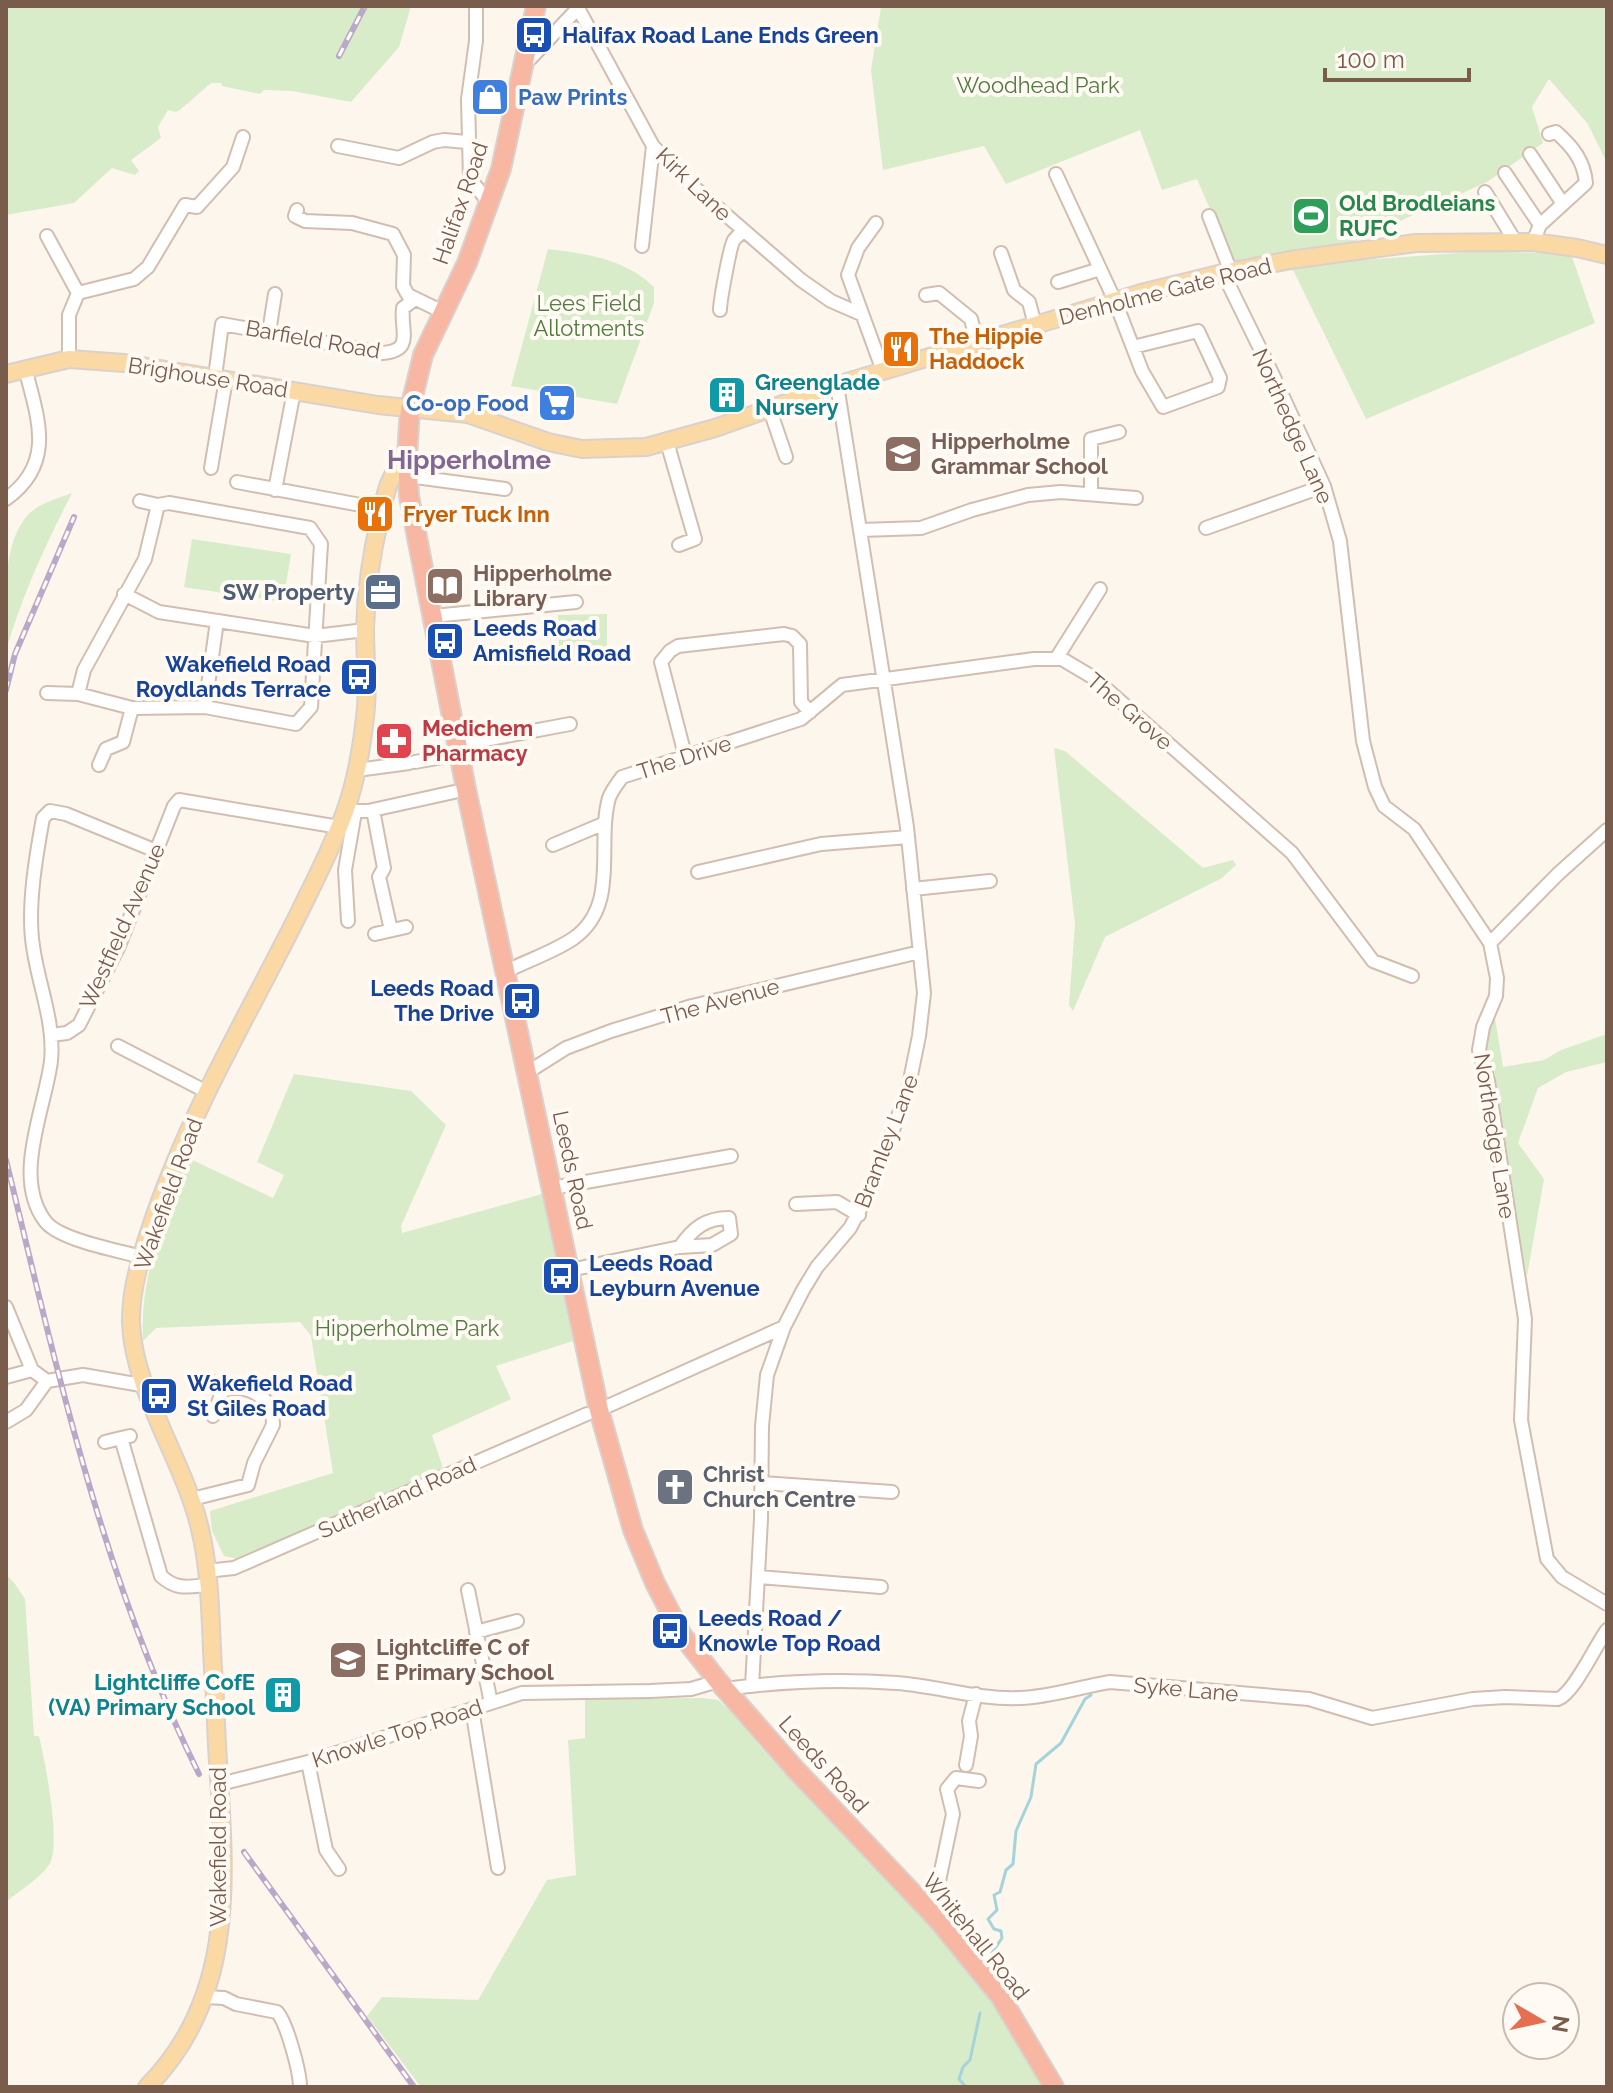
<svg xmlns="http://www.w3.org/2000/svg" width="1613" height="2093" font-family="Raleway,sans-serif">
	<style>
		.green { fill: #d8ecc9 }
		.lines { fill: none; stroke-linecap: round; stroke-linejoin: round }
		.stream { stroke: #a5d3da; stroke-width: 3 }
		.minor-casing { stroke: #d1beb0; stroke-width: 16 }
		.major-casing { stroke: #dad1cd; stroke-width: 20 }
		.highway-casing { stroke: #dad1cd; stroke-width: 22 }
		.minor { stroke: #fff; stroke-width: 12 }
		.major { stroke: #fbd9a5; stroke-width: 16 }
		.highway { stroke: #f7b7a3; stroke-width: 18 }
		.rail-casing { stroke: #b9a8c9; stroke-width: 6 }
		.rail { stroke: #fffaf3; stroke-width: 3; stroke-dasharray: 9; stroke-linecap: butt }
		.labels { text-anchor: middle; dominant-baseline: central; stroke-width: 8; stroke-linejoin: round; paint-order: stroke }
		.transit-label { font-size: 22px; font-weight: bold; fill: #164399; stroke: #fffaf3; text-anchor: start }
		.park-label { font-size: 22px; fill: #537a41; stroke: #fffaf3 }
		.shop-label { font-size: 22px; font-weight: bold; fill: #366cbe; stroke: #fffaf3; text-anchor: start }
		.street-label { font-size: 22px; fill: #7a5c4d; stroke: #fffaf3 }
		.leisure-label { font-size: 22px; font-weight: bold; fill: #27864d; stroke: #fffaf3; text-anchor: start }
		.food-label { font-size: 22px; font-weight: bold; fill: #c56008; stroke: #fffaf3; text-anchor: start }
		.culture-label { font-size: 22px; font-weight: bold; fill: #0d838f; stroke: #fffaf3; text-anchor: start }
		.education-label { font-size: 22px; font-weight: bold; fill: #785e54; stroke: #fffaf3; text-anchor: start }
		.service-label { font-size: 22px; font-weight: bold; fill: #4e5e75; stroke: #fffaf3; text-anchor: end }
		.health-label { font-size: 22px; font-weight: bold; fill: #be3a42; stroke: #fffaf3; text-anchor: start }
		.worship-label { font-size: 22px; font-weight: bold; fill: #5b616d; stroke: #fffaf3; text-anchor: start }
		.quarter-label { font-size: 26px; font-weight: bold; fill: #846695; stroke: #fffaf3 }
	</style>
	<rect width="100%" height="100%" fill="#fdf6ec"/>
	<!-- green -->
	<path class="green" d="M6 6H411L399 47 351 102 292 91 264 90 260 94 222 86 221 83H211L181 109 176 112 168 110 158 127 161 138 131 160 139 171 135 175 112 168 74 203 6 215Z
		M886 6H1607V163L1588 124 1549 79 1532 107 1543 143 1487 182 1351 243 1362 260 1485 251 1571 254 1595 323 1366 419 1293 270 1240 279 1197 179 1162 190 1140 130 1006 184 984 146 883 170 871 70 881 7Z
		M548 249C588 254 625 259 654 287V303L617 404 511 386Z
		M72 493C46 544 22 595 6 651 6 611 0 547 27 516 38 503 57 499 72 493Z
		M192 539 291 554 283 602 184 587Z
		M607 614V663L559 664 558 615Z
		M1054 748 1065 751 1203 868 1233 860 1236 865 1222 878 1105 937 1073 1011 1069 1005 1075 924Z
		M1495 1018 1503 1067 1544 1060 1561 1050 1607 1034V1062L1566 1072 1538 1088 1518 1143 1544 1179 1527 1276 1486 1057V1039Z
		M294 1074 411 1091 446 1125 401 1226 402 1233 542 1194 573 1341 496 1366 511 1399 432 1435 444 1471 238 1559 224 1556 212 1531 210 1511 333 1473 311 1336 300 1322 156 1328 143 1341C139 1276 165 1217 186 1157L273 1198 284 1175 257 1162Z
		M6 1574 15 1584 25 1599 34 1736H39C45 1761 62 1846 49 1865 39 1879 19 1891 6 1902Z
		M703 1698 718 1700 729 1710C749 1733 768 1756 789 1778 879 1877 985 1962 1042 2087H421L367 2016 382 1997 478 2000 547 1880 576 1875 568 1740 585 1738V1699Z"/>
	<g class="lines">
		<!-- stream -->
		<path class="stream" d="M992 1953 1002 1938 1001 1931 994 1929 988 1919 997 1910 994 1895 1000 1892 1006 1870 1013 1864 1016 1831 1031 1797 1036 1764 1061 1743 1085 1699 1091 1695
			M966 2087 959 2079 963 2067 970 2060 980 2013"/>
		<!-- minor casing -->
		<g class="minor-casing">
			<path id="minor" d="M476 6V41L468 99 470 179 490 204
				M578 8 653 146 688 182 801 280 831 301 861 314
				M523 63 531 58 580 6
				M338 146 399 158 433 142 444 140 467 142
				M1530 154 1563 204
				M1505 173 1540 225 1533 242
				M1056 174 1115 301 1142 371 1163 407 1218 387 1220 378 1198 331 1133 347
				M1485 192 1515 241
				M297 210 295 216 305 221 352 223 393 234 404 255 403 286 408 295 443 312
				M1209 216 1231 272
				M876 223 858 248 848 275 883 371
				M1540 225 1586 183C1584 161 1573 147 1556 132L1549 134
				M47 236 78 293
				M642 246 653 146
				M1001 253 1014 290 1029 302 1035 325
				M1223 273 1272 373 1324 486 1340 541 1363 741 1375 787 1384 806 1414 829 1490 943 1497 978 1496 996 1483 1027 1479 1050 1488 1081 1525 1319 1521 1420 1547 1559 1562 1577 1607 1604
				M1058 282 1100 269
				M926 295 939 293 971 319 977 343
				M720 310C720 302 730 245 734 240 734 239 742 232 743 231
				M269 332 275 294
				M69 359V315L78 293 134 279 148 267 185 205 197 207 233 167 243 137
				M215 377 222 324 382 353C415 351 400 330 403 308L415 299
				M770 410 786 457
				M667 442 695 539 679 545
				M211 468 226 379
				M408 476 505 489
				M237 482 382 509
				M275 490 294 391
				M1091 494V439L1119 432
				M6 499C56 463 38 419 25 368
				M1206 528 1324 486
				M861 530 921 528 972 510 1028 495 1061 492 1136 498
				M124 594 159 612 315 636 365 630
				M433 616 576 602
				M1056 659 1100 589
				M47 693 78 694 132 708 205 707 296 724 311 707 321 544 310 528 169 503 158 505 140 501
				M78 694 84 670 145 559 158 505
				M205 707 217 621
				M458 745 570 724
				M685 755 661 662 670 651 678 646 784 634 792 636 800 644 801 702 810 712
				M415 762 459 754
				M99 765 106 749 123 742 132 708
				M357 770 409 763
				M373 810 384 868 379 877 391 930
				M345 811H368L454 792
				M553 845 605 823
				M698 872 821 844 908 837
				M913 889 990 881
				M348 921 345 870 355 812
				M375 934 406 927
				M1490 943 1558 874 1607 830
				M507 971C528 960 554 952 574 938 620 905 596 845 609 798 612 790 618 783 622 777L801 719 842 685 1034 659H1062L1094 678 1292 853 1373 961 1412 976
				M51 1035 67 1033 79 1025 118 948 174 806 179 800 339 827
				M118 1046 207 1092
				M528 1072 566 1048 611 1031 692 1006 920 952
				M552 1188 731 1156
				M796 1204 837 1202 859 1215
				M141 1257C117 1250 59 1240 45 1221 12 1177 45 1109 51 1061 55 1022 38 984 33 946 27 908 36 856 43 818L50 811 66 814 156 851
				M570 1270 680 1247 712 1245 731 1234 729 1218C706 1218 693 1228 680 1247
				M6 1307 32 1370 47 1381 83 1375 147 1386
				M6 1377 32 1370
				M599 1410 784 1327
				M213 1416 223 1390
				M6 1422 26 1410 47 1381
				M130 1436 121 1438 161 1576C176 1590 188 1587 207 1585
				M105 1442 121 1438
				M762 1483 892 1492
				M192 1499 248 1485 254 1463 273 1425 272 1406C254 1390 247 1386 223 1390L209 1380
				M206 1571 234 1568 587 1414
				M758 1577 881 1587
				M468 1590 491 1703
				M476 1632 517 1621
				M752 1686 761 1519 762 1426 767 1375 784 1327 803 1290 817 1267 850 1228 869 1193 908 1090 919 1036 924 993 907 827 837 385
				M726 1689C782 1681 841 1679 897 1683 938 1686 979 1700 1020 1698 1051 1697 1079 1687 1110 1682L1309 1699 1372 1718 1473 1699 1505 1697 1558 1699C1574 1693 1595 1646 1607 1630
				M472 1709 498 1868
				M308 1762 326 1850 339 1869
				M966 1765 971 1736 969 1721 976 1694
				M220 1784 308 1762 522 1693 650 1691 691 1689 718 1681
				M932 1914 953 1814 947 1789 956 1778 979 1781
				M205 1997 224 1998 236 2004 277 2012C287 2023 300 2072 300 2087"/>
		</g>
		<!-- major casing -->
		<g class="major-casing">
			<path id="major" d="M6 374 69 359 124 363 378 405 468 414 548 442 582 449 646 447 715 428 837 385 1141 293 1223 273 1290 260 1416 243 1533 242 1577 248 1607 255
				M147 2087C237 1997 225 1878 218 1761 216 1736 216 1710 214 1684 210 1633 212 1578 200 1529 185 1463 134 1392 131 1324 130 1287 143 1250 155 1215 192 1108 250 1012 300 911 316 878 334 844 346 809 357 777 363 740 366 707 368 681 365 655 365 629 366 591 371 555 380 518 386 491 388 477 407 456"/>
		</g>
		<!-- highway casing -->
		<g class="highway-casing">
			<path id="highway" d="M536 6 501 169 467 263 423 355 410 409 407 456 409 496 466 789 599 1410 633 1530 655 1583 682 1635 718 1681 795 1769 939 1921 1000 1996 1054 2087"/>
		</g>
		<!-- minor -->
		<use href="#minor" class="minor"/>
		<!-- major -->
		<use href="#major" class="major"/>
		<!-- highway -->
		<use href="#highway" class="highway"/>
		<!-- rail casing -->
		<g class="rail-casing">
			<path id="rail" d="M339 56 365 6
				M6 690 15 654 74 517
				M6 1160C57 1369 103 1581 199 1774
				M244 1852 414 2087"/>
		</g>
		<!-- rail -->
		<use href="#rail" class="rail"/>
	</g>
	<!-- icons -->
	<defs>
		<g id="bus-square" transform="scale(2)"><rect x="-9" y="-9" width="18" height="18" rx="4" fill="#1a4fb4" stroke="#fffaf3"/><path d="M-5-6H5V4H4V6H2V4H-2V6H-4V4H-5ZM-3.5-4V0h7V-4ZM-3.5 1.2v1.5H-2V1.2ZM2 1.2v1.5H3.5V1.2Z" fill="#fff"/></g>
		<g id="shop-square" transform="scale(2)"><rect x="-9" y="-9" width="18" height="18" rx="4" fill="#3f7fe0" stroke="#fffaf3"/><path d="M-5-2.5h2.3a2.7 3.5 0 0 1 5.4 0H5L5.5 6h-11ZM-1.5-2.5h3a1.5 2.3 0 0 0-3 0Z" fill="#fff"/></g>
		<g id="stadium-square" transform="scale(2)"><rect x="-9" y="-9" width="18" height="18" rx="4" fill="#2e9e5b" stroke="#fffaf3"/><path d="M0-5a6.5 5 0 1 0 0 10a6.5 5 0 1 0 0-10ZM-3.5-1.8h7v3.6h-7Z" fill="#fff"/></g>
		<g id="restaurant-square" transform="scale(2)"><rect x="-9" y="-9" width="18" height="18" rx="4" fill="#e8710a" stroke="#fffaf3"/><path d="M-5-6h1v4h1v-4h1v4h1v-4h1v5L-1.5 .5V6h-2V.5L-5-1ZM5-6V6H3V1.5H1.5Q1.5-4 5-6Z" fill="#fff"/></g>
		<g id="building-square" transform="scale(2)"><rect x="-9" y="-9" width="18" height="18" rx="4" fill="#0f9aa8" stroke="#fffaf3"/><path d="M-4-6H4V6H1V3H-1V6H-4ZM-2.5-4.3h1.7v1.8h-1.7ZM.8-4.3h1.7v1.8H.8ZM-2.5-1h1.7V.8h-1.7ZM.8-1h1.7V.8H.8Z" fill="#fff"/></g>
		<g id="supermarket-square" transform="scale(2)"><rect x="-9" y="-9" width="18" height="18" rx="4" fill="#3f7fe0" stroke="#fffaf3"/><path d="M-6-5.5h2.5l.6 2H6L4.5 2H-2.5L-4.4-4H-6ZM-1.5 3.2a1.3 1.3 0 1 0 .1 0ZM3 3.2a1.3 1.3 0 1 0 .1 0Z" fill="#fff"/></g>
		<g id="school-square" transform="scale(2)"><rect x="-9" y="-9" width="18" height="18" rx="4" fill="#8d6e63" stroke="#fffaf3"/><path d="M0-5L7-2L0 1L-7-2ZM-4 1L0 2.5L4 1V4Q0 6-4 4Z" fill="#fff"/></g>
		<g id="library-square" transform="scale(2)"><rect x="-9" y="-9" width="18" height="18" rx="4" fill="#8d6e63" stroke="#fffaf3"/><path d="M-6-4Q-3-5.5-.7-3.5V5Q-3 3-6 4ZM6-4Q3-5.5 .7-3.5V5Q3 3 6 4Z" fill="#fff"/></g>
		<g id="office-square" transform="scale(2)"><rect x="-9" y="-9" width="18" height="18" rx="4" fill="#5c6f8a" stroke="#fffaf3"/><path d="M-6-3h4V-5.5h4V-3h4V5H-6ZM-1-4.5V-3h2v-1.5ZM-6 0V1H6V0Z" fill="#fff"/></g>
		<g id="pharmacy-square" transform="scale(2)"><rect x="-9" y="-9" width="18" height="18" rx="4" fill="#e0444e" stroke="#fffaf3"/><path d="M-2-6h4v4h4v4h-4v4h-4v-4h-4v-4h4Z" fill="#fff"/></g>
		<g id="church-square" transform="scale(2)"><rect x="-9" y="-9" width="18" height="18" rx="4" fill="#6b7280" stroke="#fffaf3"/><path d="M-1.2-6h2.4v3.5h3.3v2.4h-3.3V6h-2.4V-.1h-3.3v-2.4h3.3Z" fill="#fff"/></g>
	</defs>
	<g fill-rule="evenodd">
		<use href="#bus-square" x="534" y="35"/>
		<use href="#shop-square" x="490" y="97"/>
		<use href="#stadium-square" x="1311" y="216"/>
		<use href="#restaurant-square" x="901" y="349"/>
		<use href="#building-square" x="727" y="395"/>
		<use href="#supermarket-square" x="557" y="403"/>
		<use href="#school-square" x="903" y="454"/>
		<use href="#restaurant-square" x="375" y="514"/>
		<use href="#library-square" x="445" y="586"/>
		<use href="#office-square" x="383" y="592"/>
		<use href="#bus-square" x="445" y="641"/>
		<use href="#bus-square" x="359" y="677"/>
		<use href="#pharmacy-square" x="394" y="741"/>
		<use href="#bus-square" x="522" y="1001"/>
		<use href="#bus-square" x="561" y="1276"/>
		<use href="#bus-square" x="159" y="1396"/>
		<use href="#church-square" x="675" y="1487"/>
		<use href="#bus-square" x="670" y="1631"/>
		<use href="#school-square" x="348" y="1660"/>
		<use href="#building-square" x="283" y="1695"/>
	</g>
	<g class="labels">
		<!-- transit labels -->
		<g class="transit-label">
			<text x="562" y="35">Halifax Road Lane Ends Green</text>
			<text x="473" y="628">Leeds Road<tspan x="473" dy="25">Amisfield Road</tspan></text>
			<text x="331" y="664" text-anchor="end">Wakefield Road<tspan x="331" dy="25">Roydlands Terrace</tspan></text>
			<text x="494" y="988" text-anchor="end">Leeds Road<tspan x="494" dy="25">The Drive</tspan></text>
			<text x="589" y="1263">Leeds Road<tspan x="589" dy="25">Leyburn Avenue</tspan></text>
			<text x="187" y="1383">Wakefield Road<tspan x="187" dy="25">St Giles Road</tspan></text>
			<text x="698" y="1618">Leeds Road /<tspan x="698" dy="25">Knowle Top Road</tspan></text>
		</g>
		<!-- park labels -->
		<g class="park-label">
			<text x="1038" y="85">Woodhead Park</text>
			<text x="589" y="303">Lees Field<tspan x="589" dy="25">Allotments</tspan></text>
			<text x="407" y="1328">Hipperholme Park</text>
		</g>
		<!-- shop labels -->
		<g class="shop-label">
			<text x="518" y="97">Paw Prints</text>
			<text x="529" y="403" text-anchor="end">Co-op Food</text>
		</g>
		<!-- street labels -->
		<g class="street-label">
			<text transform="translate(694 184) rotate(44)">Kirk Lane</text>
			<text transform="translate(460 203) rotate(-71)">Halifax Road</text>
			<text transform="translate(1165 291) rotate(-14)">Denholme Gate Road</text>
			<text transform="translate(313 339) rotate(10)">Barfield Road</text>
			<text transform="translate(208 377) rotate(9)">Brighouse Road</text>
			<text transform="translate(1293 426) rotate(66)">Northedge Lane</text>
			<text transform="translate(1130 711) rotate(41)">The Grove</text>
			<text transform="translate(684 757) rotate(-18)">The Drive</text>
			<text transform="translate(122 926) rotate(-66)">Westfield Avenue</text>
			<text transform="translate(720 1001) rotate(-15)">The Avenue</text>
			<text transform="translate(1495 1136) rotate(81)">Northedge Lane</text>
			<text transform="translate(886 1141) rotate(-69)">Bramley Lane</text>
			<text transform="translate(573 1170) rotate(78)">Leeds Road</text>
			<text transform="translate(168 1194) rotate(-70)">Wakefield Road</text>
			<text transform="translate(397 1497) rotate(-24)">Sutherland Road</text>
			<text transform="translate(1186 1689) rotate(5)">Syke Lane</text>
			<text transform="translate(397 1733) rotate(-18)">Knowle Top Road</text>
			<text transform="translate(824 1764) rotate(48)">Leeds Road</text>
			<text transform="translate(218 1847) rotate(-90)">Wakefield Road</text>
			<text transform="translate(976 1936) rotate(51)">Whitehall Road</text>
		</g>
		<!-- leisure labels -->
		<g class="leisure-label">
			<text x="1339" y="203">Old Brodleians<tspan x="1339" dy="25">RUFC</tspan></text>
		</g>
		<!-- food labels -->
		<g class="food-label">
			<text x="929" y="336">The Hippie<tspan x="929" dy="25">Haddock</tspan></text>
			<text x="403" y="514">Fryer Tuck Inn</text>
		</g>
		<!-- culture labels -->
		<g class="culture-label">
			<text x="755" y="382">Greenglade<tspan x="755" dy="25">Nursery</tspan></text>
			<text x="255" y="1682" text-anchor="end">Lightcliffe CofE<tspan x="255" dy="25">(VA) Primary School</tspan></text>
		</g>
		<!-- education labels -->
		<g class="education-label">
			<text x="931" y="441">Hipperholme<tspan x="931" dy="25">Grammar School</tspan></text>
			<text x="473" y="573">Hipperholme<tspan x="473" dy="25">Library</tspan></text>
			<text x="376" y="1647">Lightcliffe C of<tspan x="376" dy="25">E Primary School</tspan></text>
		</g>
		<!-- service labels -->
		<g class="service-label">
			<text x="355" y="592">SW Property</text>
		</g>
		<!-- health labels -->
		<g class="health-label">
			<text x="422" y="728">Medichem<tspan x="422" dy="25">Pharmacy</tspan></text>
		</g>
		<!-- worship labels -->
		<g class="worship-label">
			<text x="703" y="1474">Christ<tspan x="703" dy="25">Church Centre</tspan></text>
		</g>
		<!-- quarter labels -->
		<g class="quarter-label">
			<text x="469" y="460">Hipperholme</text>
		</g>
	</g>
	<!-- border -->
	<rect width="1613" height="2093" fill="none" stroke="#7a5c4d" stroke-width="16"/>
	<!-- north arrow -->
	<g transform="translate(1541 2021) rotate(99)"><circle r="38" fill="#fffaf3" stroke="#cabbb1" stroke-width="2"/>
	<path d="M0-6L14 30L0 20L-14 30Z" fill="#e76f51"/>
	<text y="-12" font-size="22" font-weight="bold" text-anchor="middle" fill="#7a5c4d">N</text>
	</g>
	<!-- scale -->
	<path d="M1325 68v12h144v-12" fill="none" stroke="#7a5c4d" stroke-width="4"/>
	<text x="1337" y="68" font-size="24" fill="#7a5c4d" stroke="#fffaf3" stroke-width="6" paint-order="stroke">100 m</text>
</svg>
